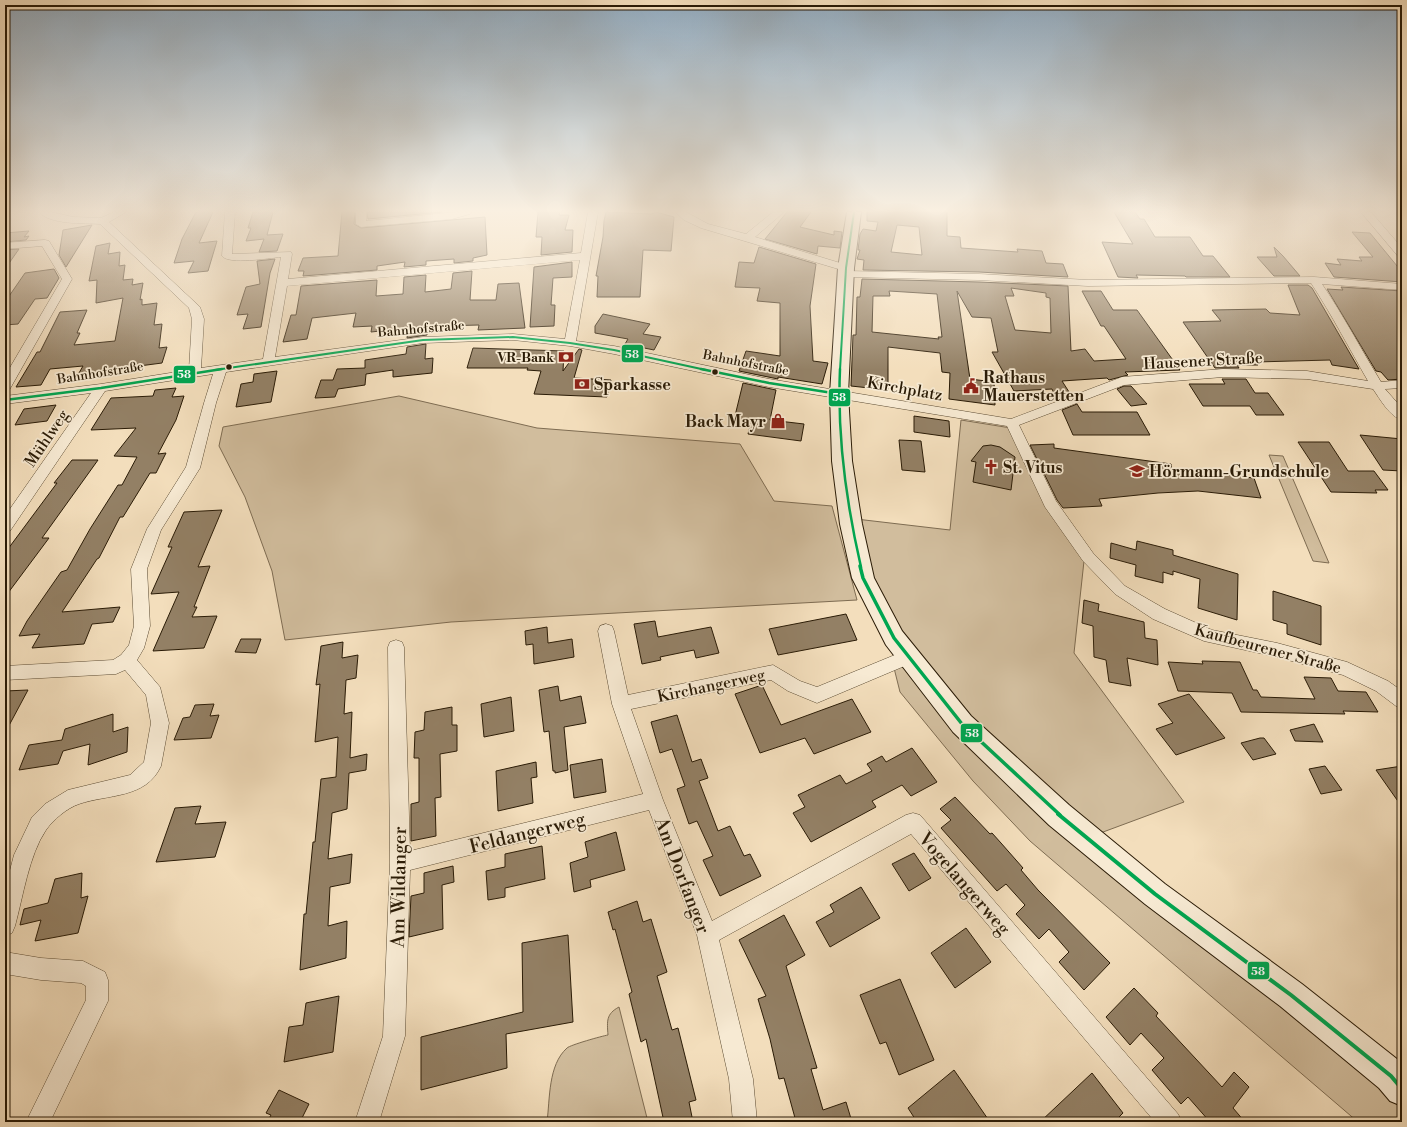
<svg xmlns="http://www.w3.org/2000/svg" width="1407" height="1127" font-family="'Libre Bodoni',serif">
<style>
.green{fill:#d1bd9d;stroke:#7e6c52}
.building{fill:#938065;stroke:#2a1b06;fill-rule:evenodd}
.lines{fill:none;stroke-linecap:round;stroke-linejoin:round}
.street-casing{stroke:#5c4c34;stroke-width:1}
.secondary-casing{stroke:#2a1b06;stroke-width:2}
.street{fill:#f7ead3;fill-rule:evenodd}
.secondary{fill:#f7ead3;fill-rule:evenodd}
.bus-1-far3-casing{stroke:#f7ead3;stroke-width:4}
.bus-1-far2-casing{stroke:#f7ead3;stroke-width:5}
.bus-1-far1-casing{stroke:#f7ead3;stroke-width:6}
.bus-1-casing{stroke:#f7ead3;stroke-width:7}
.bus-1-far3{stroke:#00a651;stroke-width:2}
.bus-1-far2{stroke:#00a651;stroke-width:2.5}
.bus-1-far1{stroke:#00a651;stroke-width:3.5}
.bus-1{stroke:#00a651;stroke-width:4}
.bus-dot{fill:#2a1b06;stroke:#f7ead3;stroke-width:1.5}
.labels{text-anchor:middle;stroke-width:3.5;stroke-linejoin:round;paint-order:stroke}
.far-street-label{font-size:13px;fill:#2a1b06;stroke:#f7ead3}
.far-poi-label{font-size:13px;font-weight:bold;fill:#2a1b06;stroke:#f7ead3;text-anchor:end}
.street-label{font-size:16px;fill:#2a1b06;stroke:#f7ead3}
.poi-label{font-size:16px;font-weight:bold;fill:#2a1b06;stroke:#f7ead3;text-anchor:start}
.near-street-label{font-size:19px;fill:#2a1b06;stroke:#f7ead3}
.line-badge{stroke:#f7ead3;stroke-width:1.5}
.badge-label{font-size:11px;text-anchor:middle;font-weight:bold;fill:#fff}
</style>
<rect width="100%" height="100%" fill="#f3debc"/>
<filter id="stains"><feTurbulence type="fractalNoise" baseFrequency=".005" numOctaves="4"/><feColorMatrix values="0 0 0 0 .2 0 0 0 0 .09 0 0 0 0 .02 0 0 0 .5 -.17"/></filter>
<radialGradient id="worn" r=".72"><stop offset=".6" stop-color="#630" stop-opacity="0"/><stop offset="1" stop-color="#630" stop-opacity=".3"/></radialGradient>
<!-- green -->
<path class="green" d="M399 396 537 428 740 444 774 501 832 506 857 600 451 622 285 640 272 571 245 497 219 446 223 427Z
M961 420 1011 428 1084 561 1074 653 1184 802 1095 835 968 719 900 634 872 577 856 519 950 530Z
M1269 455 1283 456 1329 563 1313 561Z
M906 665 1384 1087 1402 1108V1122H1358L1030 841 973 781 900 692 894 668Z
M619 1007 648 1122H547C550 1099 548 1065 567 1048 570 1045 602 1036 608 1035 607 1021 606 1014 619 1007Z"/>
<!-- building -->
<path class="building" d="M196 212H213L199 243 217 241 208 271 188 273 194 261 174 263 182 239Z
M253 212H273L267 235 283 234 277 251 259 252 264 239 246 241 251 228H248Z
M342 212H355L354 224 361 228 485 217 487 255 473 258V261L454 263V259L426 261V265L404 267 405 262 377 266V270L303 276 304 271H298L303 258 338 256Z
M367 212H442L368 219Z
M538 212H560L559 215H569L565 230H573L572 252 541 255 542 237H536Z
M606 212 652 214 656 212 674 217 671 251 643 250 640 297H597L598 276H596L603 237 604 221Z
M787 212H811L800 227 834 235V231L842 232 840 248 818 246 817 254 765 239Z
M867 212H947V236L960 237 961 248 1018 252 1017 249 1042 251 1046 263 1063 264 1068 277 979 272 863 270 864 260 857 259 860 250H858L860 234 863 229 876 231 878 222 867 221ZM897 225 919 227 922 255 891 252Z
M1114 212H1135L1140 219H1144L1155 237H1190L1203 256H1213L1230 277H1186L1185 276 1136 275 1138 278 1118 277 1102 242 1133 244Z
M92 225 66 267 59 255 63 230Z
M29 231 24 237 29 236 26 240 5 242V233Z
M1352 232 1370 233 1402 272V282L1334 277 1325 263 1341 265 1337 259 1362 261 1359 257H1373Z
M110 243 108 254 120 252 119 266 125 265 123 280 133 279 132 285 143 283 140 300 142 299V305L157 303 154 325 162 324 159 348 167 347 162 363 101 371 97 378 75 380 83 366 50 369 41 385 16 387 37 352H40L60 312 87 310 77 333H80L74 345 115 341 123 298 96 303 97 280 89 281 96 246Z
M759 247 816 264 810 306 813 361 828 363 822 384 778 377V379L739 371 746 351 780 356V303L757 301 760 288 735 287 739 262 754 263Z
M1274 247 1283 256 1300 276H1274L1257 257H1277Z
M19 249 5 269V250Z
M275 259 270 273 261 327 243 329 248 314 237 315 246 287 260 284 257 261Z
M572 262V277L553 278 551 305H555L554 326 530 327 534 267Z
M54 269 59 278 47 298 35 299 18 324 5 325V302L25 273Z
M472 271 470 300H496L498 284 519 283 525 328 478 330 479 325 440 326 427 327V335L407 338 408 328 371 332 372 326 353 327 356 313 312 318 307 339 283 342 291 315H296L301 286 377 280 376 296 403 294 404 277 426 275 425 292 451 289 453 273Z
M862 279 979 282 1068 286 1071 351 1085 349 1094 361 1126 359 1104 326H1101L1082 291H1101L1113 310H1137L1180 370 1125 372 1128 375 1109 380 1107 378 1062 381 1071 395 1057 400 1052 389 1014 391 992 352H998L991 318 972 317 957 291 970 379 994 382 995 405 949 399 950 373 942 372 940 353 888 347V390L851 386 853 335H856L857 297H860ZM1011 288 1046 293V297L1050 298 1051 333 1015 330 1005 296H1014ZM889 291 937 294 942 337H938L939 339 872 332 873 296H890Z
M1288 285H1308L1312 288 1359 369 1332 365 1330 360 1256 362 1258 365H1237L1239 368H1215L1183 322 1221 321 1212 310 1266 309 1270 313 1300 315Z
M1341 287 1402 291V379L1388 380 1381 372 1376 371 1327 289 1343 290Z
M603 314 650 324 643 334 661 337 654 350 625 344 628 339 595 333V326Z
M426 344 425 359 433 358 432 373 393 377V370L366 374 365 385 338 389 335 397 315 398 321 380H333L337 369 365 368V360L406 354 407 347Z
M473 348 564 351 563 371 579 349 582 350 574 378 611 380 607 397 534 394 541 371 527 370 528 368H467Z
M277 371 271 402 236 407 241 384 253 382 254 374Z
M1222 379H1246L1255 393H1268L1284 415H1256L1250 406H1203L1189 384H1225Z
M743 383 776 390 770 420 804 424 801 441 748 434 750 426 733 424Z
M1124 386H1131L1147 404 1131 406 1117 389Z
M176 388 172 397 184 396 176 420 158 454 166 453 156 473H150L123 517H120L99 558 97 559 62 612 120 607 113 622 92 624 84 644 32 648 40 634 19 636 27 621 61 572 67 570 90 529 118 485H122L137 457 114 456 136 428 91 430 111 398 153 396 155 390Z
M1077 404 1082 412H1137L1150 435H1073L1062 410Z
M56 405 47 421 15 425 24 409Z
M914 416 949 421 950 437 914 432Z
M1360 435 1402 439V471L1383 470Z
M899 440 921 441 925 472 902 470Z
M1298 442H1329L1348 471H1374L1388 490H1375L1377 493 1331 492Z
M1054 444V448L1171 464 1172 472 1191 471 1254 478 1261 498 1198 491 1158 493 1099 499 1102 506 1063 508 1057 500 1030 445Z
M991 445 1000 447 1015 457 1011 490 973 482 976 462 971 461 983 446Z
M72 460H98L42 538H49L5 597V553L57 483H54Z
M222 510 198 567 210 566 194 607H197L192 617 217 616 204 648 153 651 179 592 151 594 172 547H168L184 512Z
M1137 541 1173 550V555L1238 574 1237 620 1198 608 1200 579 1173 571V575L1163 572V583L1135 576 1136 565 1110 558 1111 543 1136 550Z
M1273 591 1321 606V645L1287 634V624L1273 620Z
M1084 600 1099 604 1098 611 1144 622 1145 638 1157 640 1158 665 1127 658 1131 686 1109 682 1106 660 1094 657 1093 626 1082 623Z
M846 614 857 640 778 655 769 629Z
M655 621 658 637 711 627 719 653 696 658 694 650 660 657 661 660 642 664 634 624Z
M547 627 548 643 572 639 574 657 534 664 533 644 526 645 525 631Z
M241 639H261L256 653 235 652Z
M343 642 342 658 358 655 356 678 346 680 344 714 352 712 350 758 367 754 366 770 349 773 347 809 332 813 328 859 352 854 350 883 330 887 328 926 347 921 346 958 300 970 304 914H306L313 842H315L321 779 336 777 338 737 315 742 320 684 316 685 321 646Z
M1202 661 1240 662 1253 690H1257L1261 697 1315 699 1304 677 1331 678 1338 691 1366 692 1378 712 1343 711 1345 714 1241 712 1232 693 1178 691 1168 662 1203 664Z
M762 685 781 725 852 699 871 732 814 754 805 738 760 753 735 694Z
M558 686 560 701 581 696 586 723 564 727 568 770 555 773V771H553L549 731 544 732 539 690Z
M28 690 5 733V691Z
M1189 694 1225 738 1176 755 1156 729 1173 723 1158 704Z
M511 697 514 731 484 737 481 704Z
M214 704 210 716 219 715 211 738 174 740 183 718 190 717 195 705Z
M452 707V725H457V751L440 754 441 797 435 798 436 836 411 841V804L419 802V758H414L415 732 424 730 425 712Z
M113 714V732L128 727 127 752 88 765 90 744 63 751 58 764 19 770 29 745 62 740 65 729Z
M677 715 692 762 701 759 708 778 699 781 718 831 730 826 744 856 750 854 761 876 720 896 703 860 713 856 697 821 689 824 677 789 685 786 672 749 660 753 651 722Z
M1314 724 1323 742 1295 741 1290 730Z
M1260 738H1264L1276 754 1253 760 1241 743Z
M912 748 937 782 911 796 902 785 872 801 876 807 811 842 793 813 805 807 798 795 840 775 846 784 872 771 867 764 882 756 886 762Z
M602 759 606 792 574 798 570 765Z
M536 762 537 777 531 778 533 803 498 811 496 771Z
M1325 766 1342 790 1321 794 1309 769Z
M1402 766V807L1376 770Z
M955 797 990 834 992 833 1001 843 1023 868 1021 870 1038 890 1110 963 1084 990 1059 962 1069 952 1049 929 1039 939 1016 914 1025 905 1006 884 997 891 941 828 951 820 940 809Z
M201 806 195 824 226 822 215 857 156 862 175 808Z
M616 832 625 870 590 880 591 887 574 892 570 863 588 857 585 842Z
M542 846 545 879 505 888V897L488 900 486 871 505 867V854Z
M914 853 931 878 909 891 892 864Z
M453 866 454 882 442 885 443 929 409 937 411 896 424 893V873Z
M82 873 81 898 88 896 78 933 35 941 41 920 20 925 24 909 48 903 55 879Z
M861 887 880 918 830 947 816 922 834 912 830 905Z
M637 901 643 922 651 919 667 972 657 976 672 1030 678 1028 696 1100 689 1102 693 1122H664L646 1039 641 1042 629 994 632 992 615 929 613 930 608 912Z
M784 915 805 955 786 966 817 1068 811 1069 823 1110 846 1102 852 1122H793V1119L795 1118 784 1078 779 1079 770 1039 758 999 766 996 739 940Z
M966 928 991 962 955 988 931 953Z
M568 935 573 1022 506 1034 507 1068 421 1090V1037L523 1012 522 943Z
M900 979 934 1060 899 1075 886 1042 880 1044 860 995Z
M1134 988 1158 1013 1156 1016 1222 1087 1234 1072 1249 1087 1233 1108 1245 1122H1210L1188 1097 1181 1104 1152 1070 1164 1058 1141 1033 1130 1045 1106 1017Z
M339 996 333 1052 284 1062 289 1027 303 1025 306 1003Z
M954 1070 990 1122H917L908 1108Z
M1092 1073 1123 1113 1114 1122H1040Z
M279 1090 309 1104 300 1122H267L271 1115 266 1113Z"/>
<g class="lines">
<!-- street casing -->
<g class="street-casing">
<path id="street" d="M39 212H51L73 217 101 218 114 212H126L109 222 200 307 204 319 201 368 263 359 281 257C268 258 230 265 222 256L225 212H235L232 254 291 252 292 254 288 279 581 253 588 212H598L576 341 614 346 769 379 1011 419 1122 377 1223 369 1307 371 1368 381C1349 348 1332 315 1311 283L1088 286 979 280 846 277 841 274 845 271 701 228 684 220 675 212H686L708 224 746 234 773 212H784L755 237 850 266 851 268 847 271 979 274 1088 280 1314 277 1402 284V290L1322 284C1343 315 1361 349 1381 382L1402 380V388L1385 389 1402 408V420C1390 417 1380 399 1373 389L1307 379 1223 377 1124 385 1019 425 1056 501 1093 553 1125 586 1165 609 1212 630 1277 643 1347 662 1388 681 1402 691V709L1396 706 1376 691 1343 675 1277 657 1204 641 1153 619 1115 594 1083 561 1045 507 1007 426 769 387 614 354 570 346 513 340 423 343 226 372 216 403 200 468 161 530 147 569 150 626 144 648 137 660 160 687 169 723 161 766C146 799 108 794 79 804 67 808 53 820 46 830 29 855 23 897 15 926L12 933 5 936V889L14 855 32 817 45 804 68 790 130 775 144 762 151 723 146 695 125 670 116 674 5 680V666L113 660 121 655 129 645 134 626 131 569 147 529 186 467 204 403 213 374 105 391 10 531 5 532V516L91 393 5 404V396L101 384 189 370 192 319 189 308 100 224C84 223 50 225 39 212ZM580 260 565 339 513 334 423 337 275 357 287 286Z
M356 212H366V221L456 212H472L470 214 452 219 361 227 356 224Z
M1361 212H1371L1402 248V257L1398 256Z
M45 240 49 241 72 279 11 387 9 390 5 391V376L62 279 42 246 5 249V243Z
M606 624 612 626 614 631 628 695 773 665 800 681 817 687 902 652 908 650 914 652 916 657 914 662 817 703 788 691 771 680 631 709 663 800 712 921 906 815 913 813 920 815 1178 1114 1182 1122H1155L911 834 719 940 753 1079 757 1122H733L729 1079 697 935 649 810 410 870 405 1036 379 1122H355L383 1036 390 863 388 647 390 642 396 640 402 642 404 647 410 851 643 794 612 704 598 631 600 626Z
M5 952 41 958 83 961 105 972 108 980V1001L50 1122H26L86 1000V986L81 983 41 980 5 974Z"/>
</g>
<!-- secondary casing -->
<g class="secondary-casing">
<path id="secondary" d="M847 212H861L854 268 848 394 852 461 862 524 874 578 902 631 971 716 1069 805 1165 884 1302 984 1402 1063V1106L1390 1101 1379 1088 1280 1006 1145 904 1049 825 953 732 886 645 852 578 840 524 832 461 830 394 838 268Z"/>
</g>
<!-- street -->
<use href="#street" class="street"/>
<!-- secondary -->
<use href="#secondary" class="secondary"/>
<!-- bus-1-far3 casing -->
<g class="bus-1-far3-casing">
<path id="bus-1-far3" d="M215 370 423 340 513 337 570 343 614 350 706 370
M840 370 846 268 854 212"/>
</g>
<!-- bus-1-far2 casing -->
<g class="bus-1-far2-casing">
<path id="bus-1-far2" d="M701 369 769 383 839 394
M840 369C837 436 846 502 861 567
M5 400 101 388 222 369"/>
</g>
<!-- bus-1-far1 casing -->
<g class="bus-1-far1-casing">
<path id="bus-1-far1" d="M860 566 863 578 894 638 962 724 1060 815"/>
</g>
<!-- bus-1 casing -->
<g class="bus-1-casing">
<path id="bus-1" d="M1058 814 1155 894 1291 995 1391 1076 1402 1089"/>
</g>
<!-- bus-1-far3 -->
<use href="#bus-1-far3" class="bus-1-far3"/>
<!-- bus-1-far2 -->
<use href="#bus-1-far2" class="bus-1-far2"/>
<!-- bus-1-far1 -->
<use href="#bus-1-far1" class="bus-1-far1"/>
<!-- bus-1 -->
<use href="#bus-1" class="bus-1"/>
</g>
<!-- sky -->
<linearGradient id="sky" x2="0" y2="1"><stop stop-color="#91aabe"/><stop offset="0.57" stop-color="#faf0e1"/><stop offset="1" stop-color="#faf0e1" stop-opacity="0"/></linearGradient>
<rect width="1407" height="370" fill="url(#sky)"/>
<!-- icons -->
<defs>
<g id="bank-bare" transform="scale(1.2)"><path d="M-6-4H6V4H-6ZM0-2.3a2.3 2.3 0 1 0 0 4.6a2.3 2.3 0 1 0 0-4.6Z" fill="#8f2418" stroke="#f7ead3" stroke-width="2.5" paint-order="stroke"/></g>
<g id="civic-bare" transform="scale(1.2)"><path d="M-.6-6.5H3V-4.5H.6V-3L4-1V1h2V6H-6V1h2V-1L-.6-3ZM-1.2 2.5V6h2.4V2.5Z" fill="#8f2418" stroke="#f7ead3" stroke-width="2.5" paint-order="stroke"/></g>
<g id="shop-bare" transform="scale(1.2)"><path d="M-5-2.5h2.3a2.7 3.5 0 0 1 5.4 0H5L5.5 6h-11ZM-1.5-2.5h3a1.5 2.3 0 0 0-3 0Z" fill="#8f2418" stroke="#f7ead3" stroke-width="2.5" paint-order="stroke"/></g>
<g id="church-bare" transform="scale(1.2)"><path d="M-1.2-6h2.4v3.5h3.3v2.4h-3.3V6h-2.4V-.1h-3.3v-2.4h3.3Z" fill="#8f2418" stroke="#f7ead3" stroke-width="2.5" paint-order="stroke"/></g>
<g id="school-bare" transform="scale(1.2)"><path d="M0-5L7-2L0 1L-7-2ZM-4 1L0 2.5L4 1V4Q0 6-4 4Z" fill="#8f2418" stroke="#f7ead3" stroke-width="2.5" paint-order="stroke"/></g>
</defs>
<g fill-rule="evenodd">
<use href="#bank-bare" x="566" y="357"/>
<use href="#bank-bare" x="582" y="384"/>
<use href="#civic-bare" x="971" y="386"/>
<use href="#shop-bare" x="778" y="421"/>
<use href="#church-bare" x="991" y="467"/>
<use href="#school-bare" x="1137" y="471"/>
</g>
<!-- markers -->
<g class="bus-dot">
<circle cx="229" cy="367" r="3.5"/>
<circle cx="715" cy="372" r="3.5"/>
</g>
<g class="labels">
<!-- far-street labels -->
<g class="far-street-label">
<text transform="translate(421 328) rotate(-5)" y="5">Bahnhofstraße</text>
<text transform="translate(746 362) rotate(11)" y="5">Bahnhofstraße</text>
<text transform="translate(100 372) rotate(-9)" y="5">Bahnhofstraße</text>
</g>
<!-- far-poi labels -->
<g class="far-poi-label">
<text x="554" y="362">VR-Bank</text>
</g>
<!-- street labels -->
<g class="street-label">
<text transform="translate(1203 360) rotate(-3)" y="6">Hausener Straße</text>
<text transform="translate(905 388) rotate(10)" y="6">Kirchplatz</text>
<text transform="translate(46 438) rotate(-56)" y="6">Mühlweg</text>
<text transform="translate(1268 648) rotate(15)" y="6">Kaufbeurener Straße</text>
<text transform="translate(711 685) rotate(-12)" y="6">Kirchangerweg</text>
</g>
<!-- poi labels -->
<g class="poi-label">
<text x="983" y="383">Rathaus<tspan x="983" dy="18">Mauerstetten</tspan></text>
<text x="594" y="390">Sparkasse</text>
<text x="766" y="427" text-anchor="end">Back Mayr</text>
<text x="1003" y="473">St. Vitus</text>
<text x="1149" y="477">Hörmann-Grundschule</text>
</g>
<!-- near-street labels -->
<g class="near-street-label">
<text transform="translate(527 832) rotate(-14)" y="7">Feldangerweg</text>
<text transform="translate(683 875) rotate(69)" y="7">Am Dorfanger</text>
<text transform="translate(965 883) rotate(49)" y="7">Vogelangerweg</text>
<text transform="translate(398 887) rotate(-89)" y="7">Am Wildanger</text>
</g>
</g>
<g class="line-badge">
<rect x="621" y="344" width="23" height="19" rx="4" fill="#00a651"/>
<rect x="173" y="365" width="23" height="19" rx="4" fill="#00a651"/>
<rect x="828" y="388" width="23" height="19" rx="4" fill="#00a651"/>
<rect x="960" y="723" width="23" height="20" rx="4" fill="#00a651"/>
<rect x="1247" y="961" width="23" height="19" rx="4" fill="#00a651"/>
</g>
<g class="badge-label">
<text x="632" y="358">58</text>
<text x="184" y="378">58</text>
<text x="839" y="401">58</text>
<text x="972" y="737">58</text>
<text x="1258" y="975">58</text>
</g>
<!-- margin -->
<rect width="1407" height="1127" fill="none" stroke="#f3debc" stroke-width="20"/>
<rect x="6" y="6" width="1395" height="1115" fill="none" stroke="#2a1b06" stroke-width="2"/>
<rect x="10" y="10" width="1387" height="1107" fill="none" stroke="#2a1b06"/>
<rect width="100%" height="100%" filter="url(#stains)"/>
<rect width="100%" height="100%" fill="url(#worn)"/>
</svg>
